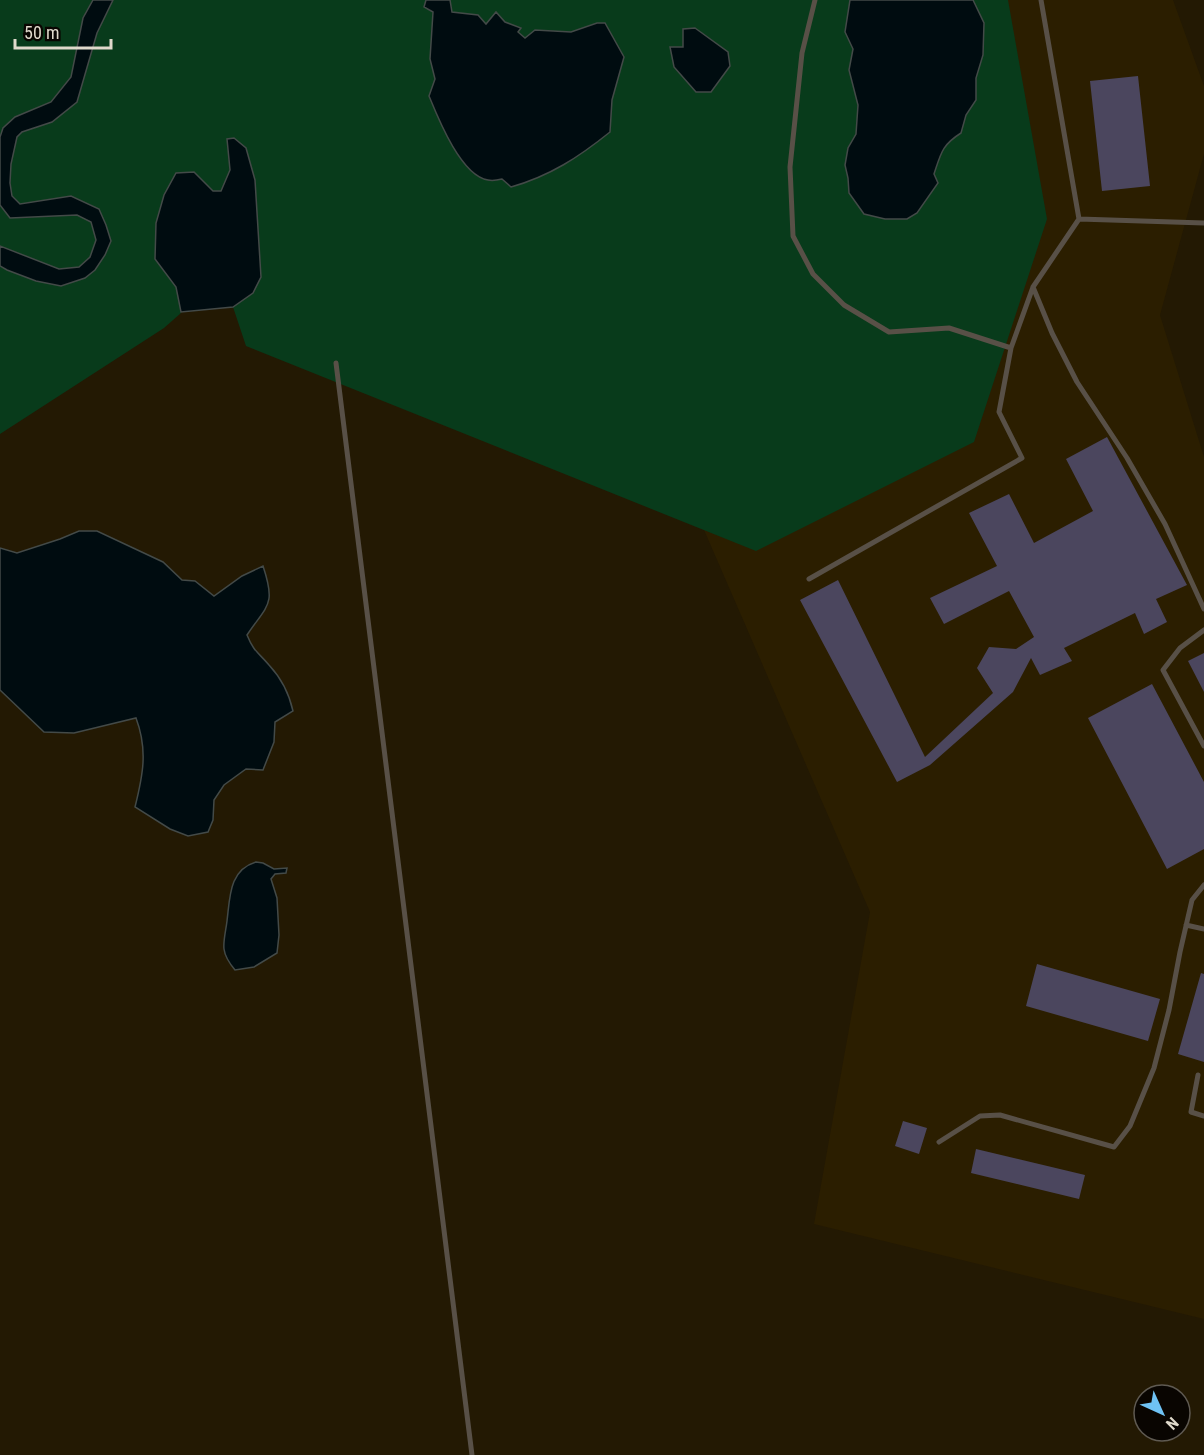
<svg xmlns="http://www.w3.org/2000/svg" width="1204" height="1455" font-family="'Roboto Condensed',sans-serif">
<style>
.built{fill:#2b1e00}
.green{fill:#083b1b}
.water{fill:#000c10;stroke:#434a48;stroke-width:1.5}
.building{fill:#4b465e}
.lines{fill:none;stroke-linecap:round;stroke-linejoin:round}
.lane{stroke:#585047;stroke-width:5}
</style>
<rect width="100%" height="100%" fill="#231903"/>
<!-- built -->
<path class="built" d="M545 0H1173L1204 86V154L1160 315 1204 457V1319L814 1224 870 912 625 348Z"/>
<!-- green -->
<path class="green" d="M0 0H93L83 18 71 77 51 102 15 117 3 128 0 137Z
M113 0H1008L1047 219 974 442 756 551 246 346 233 307 253 293 227 139 230 170 221 191H213L155 258 177 287 181 313 164 328 0 434V266L7 270 61 286 111 241 71 196 20 204 12 196 10 183 11 164 17 136 22 132 52 122 77 102 97 33Z
M0 205 10 218 77 215 91 222 96 240 90 257 79 267 59 269 3 248 0 246Z"/>
<!-- water -->
<path class="water" d="M93 0H113L97 33 77 102 52 122 22 132 17 137 11 164 10 183 12 196 20 204 71 196 99 209 106 225 111 241 105 255 95 270 85 278 61 286 36 281 7 270 0 266V246L59 269 79 267 90 257 96 240 91 222 77 215 10 218 0 205V137L3 128 15 117 51 102 71 77 83 18Z
M426 0H450L452 12 478 15 486 24 496 12 505 22 521 28 518 32 525 38 535 30 571 32 597 23H605L624 57 612 100 610 132C579 157 550 176 511 187L502 179C498 180 492 181 488 180 461 176 438 118 429 96L435 79 430 59 433 12 424 7Z
M850 0H973L984 23 983 55 976 78V100L966 115 961 133C942 145 941 153 934 174L938 183 917 213 907 219H885L864 214 849 193 848 178 845 165 848 148 856 134 858 105 849 70 853 49 845 32Z
M695 28 728 52 730 66 711 92H696L674 67 670 47H683V29Z
M234 138 246 148 255 180 261 277 253 293 233 307 181 312 176 287 155 259 156 223 164 195 176 173 194 172 213 191H221L230 170 227 139Z
M79 531H97L163 562 182 580 195 581 214 596 242 576 263 566C276 605 268 604 247 635 254 652 258 652 269 665 282 679 289 693 293 711L275 722 274 742 263 770 246 769 224 785 214 800 213 820 208 832 188 836 170 829 135 807C143 775 148 750 136 718L74 733 44 732 0 690V548L17 553 60 539Z
M256 862 263 863 274 869 287 868 286 873 275 874 271 879 277 898 279 935 277 953 254 967 235 970C230 964 225 957 224 949 223 941 226 930 227 921 230 897 229 870 256 862Z"/>
<!-- building -->
<path class="building" d="M1138 76 1150 186 1102 191 1090 81Z
M1107 437 1187 585 1156 599 1167 622 1144 634 1135 613 1064 648 1072 661 1040 675 1031 658 1013 692 930 765 897 782 800 600 838 580 925 757 993 693 977 668 989 647 1016 649 1034 637 1009 591 944 624 930 598 997 566 969 513 1009 494 1034 543 1093 511 1066 459Z
M1204 653V692L1188 661Z
M1152 684 1204 782V849L1167 869 1088 718Z
M1037 964 1160 999 1148 1041 1026 1006Z
M1201 973 1204 974V1062L1178 1054Z
M903 1121 927 1128 919 1154 895 1146Z
M976 1149 1085 1175 1079 1199 971 1173Z"/>
<g class="lines">
<!-- lane -->
<path class="lane" d="M815 0 802 53 790 167 793 236 813 274 844 305 889 332 949 328 1011 348
M1041 0 1079 219 1204 223
M1033 287 1052 333 1077 382 1127 458 1165 524 1204 609
M336 363 472 1455
M809 579 1022 458 999 412 1011 348 1033 287 1079 219
M1204 630 1180 648 1163 670 1204 746
M1186 925 1204 929
M1198 1075 1191 1112 1204 1116
M939 1142 980 1116 1000 1115 1114 1147 1130 1126 1154 1068 1169 1010 1180 952 1192 900 1204 885"/>
</g>
<!-- north arrow -->
<g transform="translate(1162 1413) rotate(135)"><circle r="28" fill="#090501" stroke="#5f5a52" stroke-width="1.5"/>
<path d="M0-4.5L10 22L0 15L-10 22Z" fill="#6fc2f4"/>
<text y="-9" font-size="16" font-weight="bold" text-anchor="middle" fill="#dfd9cb">N</text>
</g>
<!-- scale -->
<path d="M15 39v9h96v-9" fill="none" stroke="#dfd9cb" stroke-width="3"/>
<text x="24" y="39" font-size="18" fill="#dfd9cb" stroke="#090501" stroke-width="4.5" paint-order="stroke">50 m</text>
</svg>
